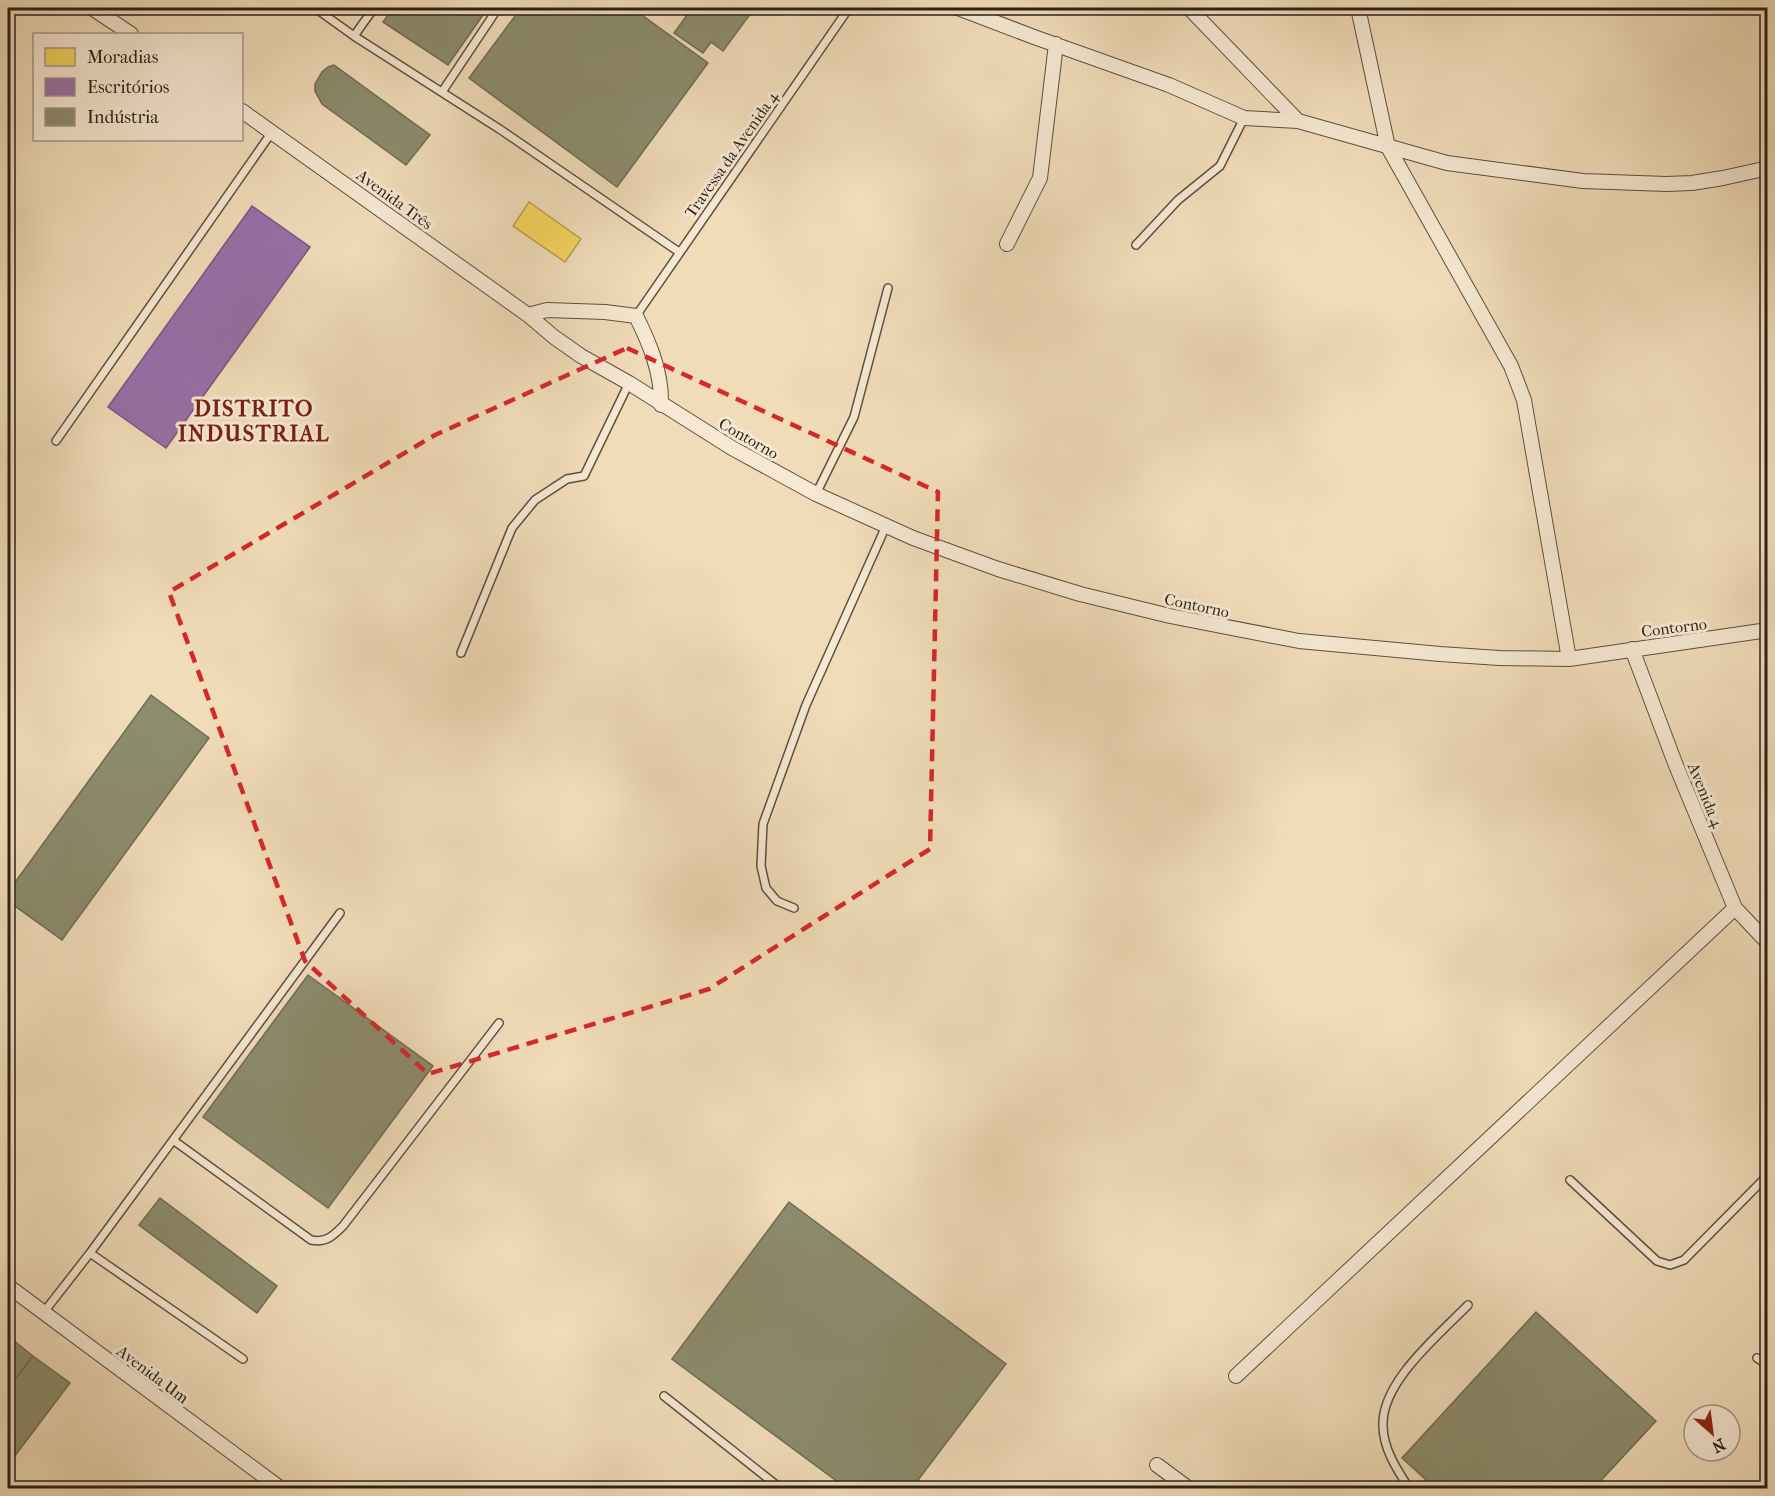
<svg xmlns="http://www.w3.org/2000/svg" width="1775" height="1496" font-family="'IM FELL French Canon',serif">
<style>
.homes{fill:#f6d55c;stroke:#b99f48;stroke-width:1.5}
.offices{fill:#9970ab;stroke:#78587f;stroke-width:1.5}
.industry{fill:#8c8c6e;stroke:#6f6c54;stroke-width:1.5}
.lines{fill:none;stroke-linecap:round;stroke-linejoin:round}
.lane-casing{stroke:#5c5040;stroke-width:10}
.street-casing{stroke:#5c5040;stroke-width:16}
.lane{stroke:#f6e8d2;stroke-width:7}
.street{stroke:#f6e8d2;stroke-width:14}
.marked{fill:none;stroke:#d62828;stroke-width:4.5;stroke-dasharray:12 8;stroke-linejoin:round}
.labels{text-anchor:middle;stroke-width:6;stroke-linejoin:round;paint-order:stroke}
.street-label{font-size:16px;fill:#2a2118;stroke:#f6e8d2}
.district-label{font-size:22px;font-weight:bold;letter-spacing:1.5px;fill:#7a1f14;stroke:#f6e8d2}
</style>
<rect width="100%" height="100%" fill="#f1dcba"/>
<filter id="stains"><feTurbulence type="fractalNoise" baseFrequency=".00333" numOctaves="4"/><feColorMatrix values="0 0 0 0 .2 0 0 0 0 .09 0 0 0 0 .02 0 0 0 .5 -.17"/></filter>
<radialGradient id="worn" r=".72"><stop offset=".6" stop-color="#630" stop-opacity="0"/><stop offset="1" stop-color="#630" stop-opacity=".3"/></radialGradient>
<!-- homes -->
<path class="homes" d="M529 202 581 239 565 262 513 226Z"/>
<!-- offices -->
<path class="offices" d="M252 206 310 247 166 448 108 407Z"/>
<!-- industry -->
<path class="industry" d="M393 8H488L448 65 383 22Z
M521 8H632L708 63 617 187 469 78Z
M692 8H744L751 13 723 51 711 42 703 53 674 33Z
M334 65 430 135 406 165 322 104 315 91V84L322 72 328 67Z
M151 695 209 738 62 940 8 901V892Z
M308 975 433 1066 328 1208 203 1117Z
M160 1198 277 1286 257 1313 139 1225Z
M789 1202 1006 1364 912 1488H846L672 1359Z
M1536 1312 1656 1421 1594 1488H1435L1402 1458Z
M8 1336 33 1356 8 1388Z
M33 1356 70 1383 8 1465V1388Z"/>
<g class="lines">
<!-- lane casing -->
<g class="lane-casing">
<path id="lane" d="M315 8 354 36 501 130 679 252
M354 36 374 8
M442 92 498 8
M1136 245 1178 200 1220 166 1244 118
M636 316 849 8
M56 441 272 132
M816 494 854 417 888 288
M461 653 512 528 535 500 567 479 584 476 629 383
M794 908 777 901 766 888 761 866 763 824 806 705 886 526
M173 1140 311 1240C326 1243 333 1236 343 1226L499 1023
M1570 1180 1657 1261 1670 1265 1684 1260 1768 1175
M90 1253 243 1359
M44 1312 90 1253 340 913
M1757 1358 1768 1365
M664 1396 780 1488
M1409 1488C1397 1470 1383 1448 1383 1426 1381 1382 1439 1335 1468 1305"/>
</g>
<!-- street casing -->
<g class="street-casing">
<path id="street" d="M92 8 131 34
M958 8 1034 37 1169 85 1244 118 1298 121 1447 163 1583 181 1666 184 1692 183 1723 178 1768 168
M1189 8 1298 121
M1358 8 1388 147 1511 366 1524 400 1569 659
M242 111 528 315 554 337 581 356 629 383 732 448 816 494 913 538 998 569 1080 594 1170 616 1299 641 1440 654 1499 658 1569 659 1768 630
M1007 244 1040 178 1056 44
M528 315 547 310 605 312 636 316C650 344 662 373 661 405
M1632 649 1675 763 1735 908 1768 943
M8 1286 280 1488
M1236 1376 1735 908
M1157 1465 1188 1488"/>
</g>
<!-- lane -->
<use href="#lane" class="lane"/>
<!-- street -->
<use href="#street" class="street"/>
</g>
<!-- marked area -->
<path class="marked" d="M627 348 938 492 930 849 709 989 428 1074 305 961 169 592 435 435Z"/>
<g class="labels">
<!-- street labels -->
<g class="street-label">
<text transform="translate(731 154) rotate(-55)" y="6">Travessa da Avenida 4</text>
<text transform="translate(395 199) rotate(36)" y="6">Avenida Três</text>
<text transform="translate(749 438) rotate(30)" y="6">Contorno</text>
<text transform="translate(1197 605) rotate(12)" y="6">Contorno</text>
<text transform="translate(1674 627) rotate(-7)" y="6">Contorno</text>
<text transform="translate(1706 795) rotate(68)" y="6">Avenida 4</text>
<text transform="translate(153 1374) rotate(37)" y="6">Avenida Um</text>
</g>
<!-- district labels -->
<g class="district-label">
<text x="254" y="416">DISTRITO<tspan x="254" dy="25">INDUSTRIAL</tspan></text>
</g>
</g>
<!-- margin -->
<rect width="1775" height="1496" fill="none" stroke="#f1dcba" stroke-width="30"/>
<rect x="9" y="9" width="1757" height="1478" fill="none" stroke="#2a2118" stroke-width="3"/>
<rect x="15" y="15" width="1745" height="1466" fill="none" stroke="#2a2118" stroke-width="1.5"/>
<!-- legend -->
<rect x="33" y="33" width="210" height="108" fill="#f6e8d2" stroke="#a49888" stroke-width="1.5"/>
<rect x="45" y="48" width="30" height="18" fill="#f6d55c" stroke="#a49888" stroke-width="1.5"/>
<text x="87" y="63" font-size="18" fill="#2a2118">Moradias</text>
<rect x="45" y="78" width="30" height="18" fill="#9970ab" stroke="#a49888" stroke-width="1.5"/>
<text x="87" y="93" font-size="18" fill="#2a2118">Escritórios</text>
<rect x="45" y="108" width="30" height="18" fill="#8c8c6e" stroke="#a49888" stroke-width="1.5"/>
<text x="87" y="123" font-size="18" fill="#2a2118">Indústria</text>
<!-- north arrow -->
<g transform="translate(1712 1433) rotate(152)"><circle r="28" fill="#f6e8d2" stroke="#a49888" stroke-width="1.5"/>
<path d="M0-4.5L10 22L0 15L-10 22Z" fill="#8f2418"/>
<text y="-9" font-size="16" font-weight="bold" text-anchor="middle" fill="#2a2118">N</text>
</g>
<rect width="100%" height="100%" filter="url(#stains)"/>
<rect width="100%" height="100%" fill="url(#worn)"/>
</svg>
